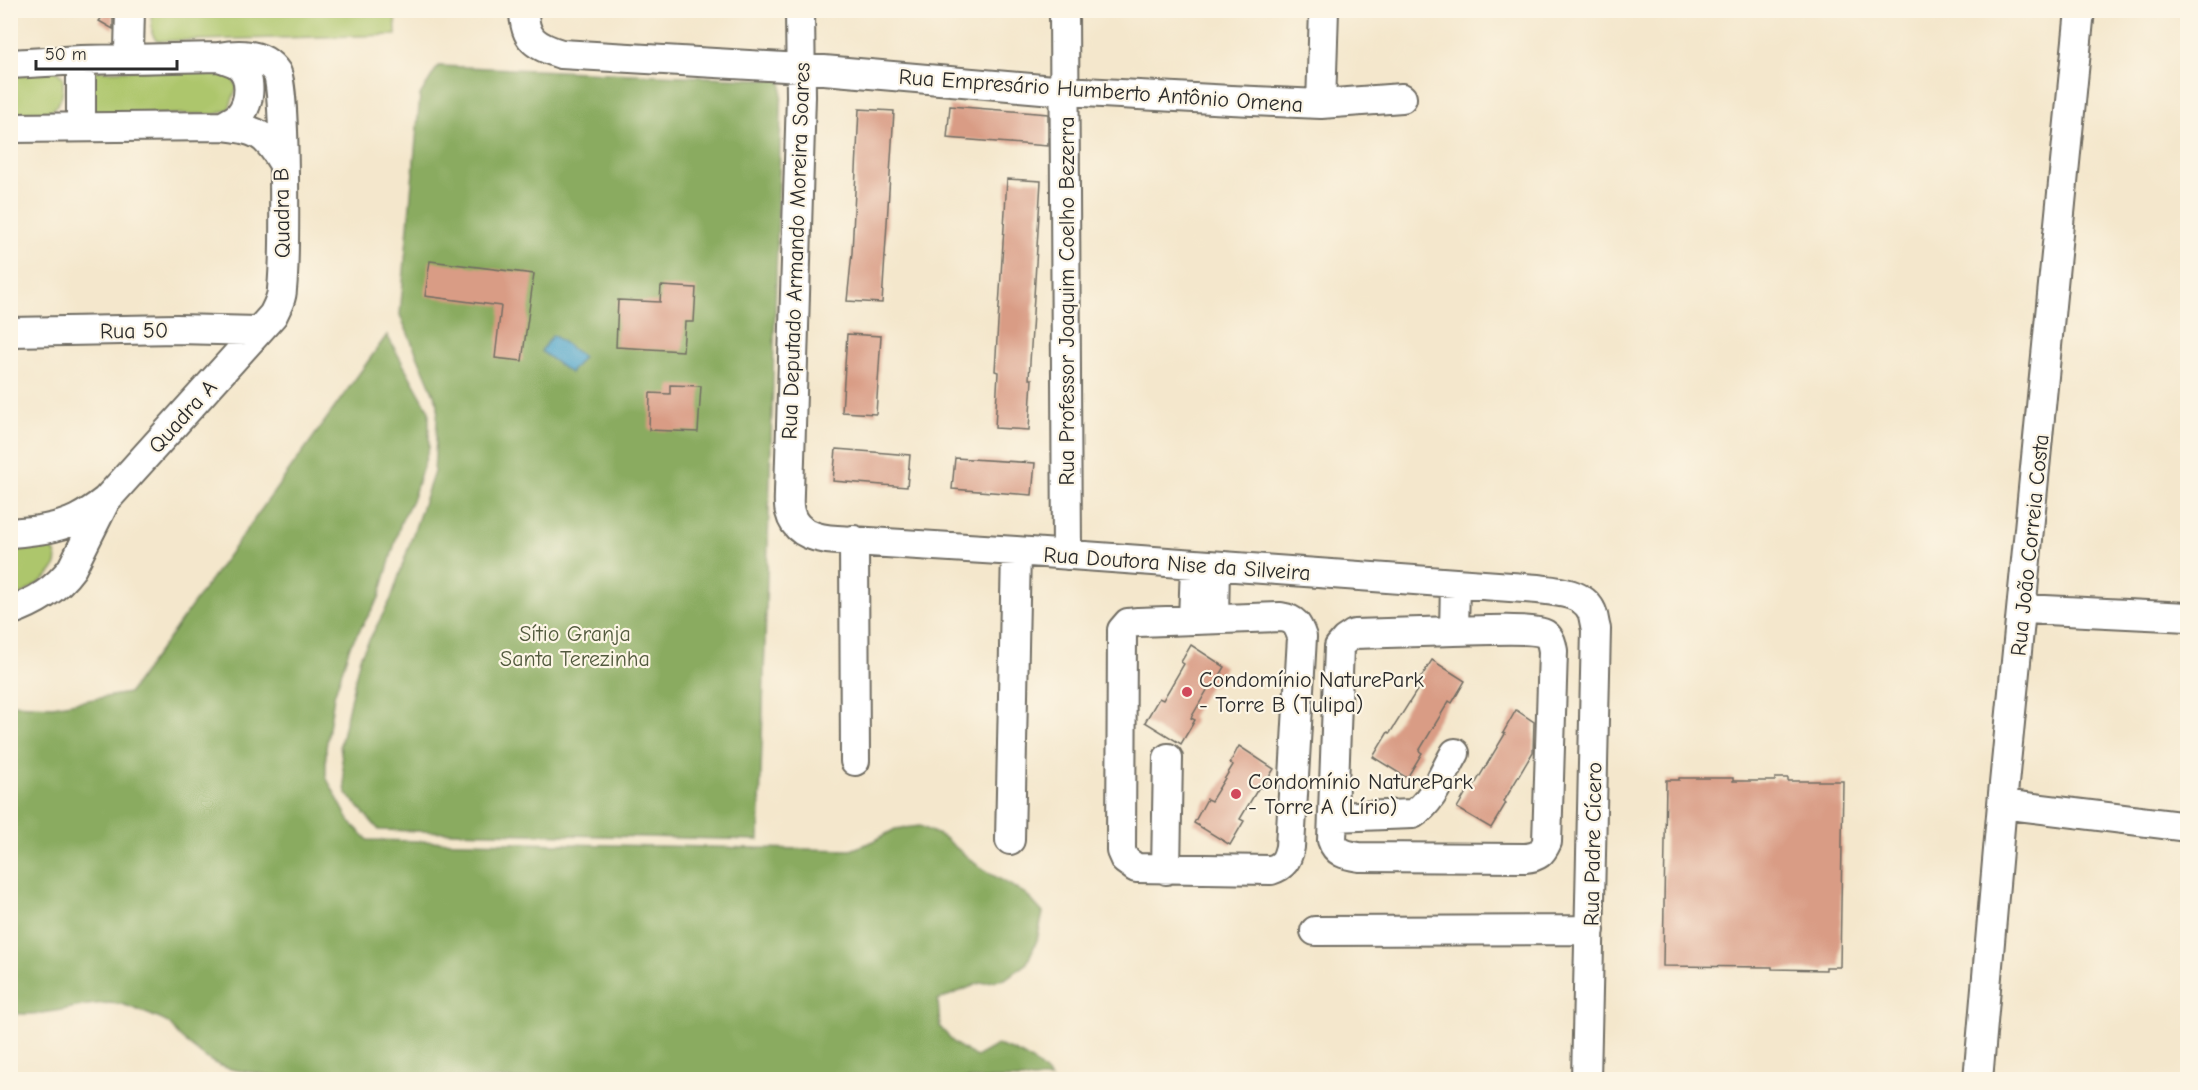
<svg xmlns="http://www.w3.org/2000/svg" width="2198" height="1090" font-family="'Comic Neue',sans-serif">
<style>
.green{fill:#adc66c;stroke:#6c784c;stroke-width:1.5}
.forest{fill:#8aab60;stroke:#5a6b46;stroke-width:1.5}
.water{fill:#4fa5cb;stroke:#3d687b;stroke-width:1.5}
.building{fill:#d99c85}
.lines{fill:none;stroke-linecap:round;stroke-linejoin:round}
.minor-casing{stroke:#716d63;stroke-width:32}
.minor{stroke:#fff;stroke-width:28}
.poi-dot{fill:#d1495b;stroke:#fcf5e5;stroke-width:2}
.labels{text-anchor:middle;stroke-width:4.5;stroke-linejoin:round;paint-order:stroke}
.street-label{font-size:22px;fill:#2b2b2b;stroke:#fcf5e5}
.park-label{font-size:22px;fill:#525a3e;stroke:#fcf5e5}
.poi-label{font-size:22px;fill:#2b2b2b;stroke:#fcf5e5;text-anchor:start}
</style>
<rect width="100%" height="100%" fill="#fcf5e5"/>
<filter id="ink" filterUnits="userSpaceOnUse"><feTurbulence type="fractalNoise" baseFrequency=".0167" numOctaves="2"/><feDisplacementMap in="SourceGraphic" scale="12" xChannelSelector="R" yChannelSelector="G"/><feConvolveMatrix kernelMatrix="1 2 1 2 8 2 1 2 1" color-interpolation-filters="sRGB"/></filter>
<filter id="wash" filterUnits="userSpaceOnUse"><feTurbulence type="fractalNoise" baseFrequency=".008" numOctaves="4" result="noise"/><feDisplacementMap in="SourceGraphic" scale="24" xChannelSelector="R" yChannelSelector="G"/><feGaussianBlur stdDeviation="1.35" result="paint"/><feColorMatrix in="noise" values="0 0 0 0 0 0 0 0 0 0 0 0 0 0 0 0 0 1.4 0 .05"/><feComposite in="paint" operator="in"/></filter>
<g filter="url(#wash)">
<rect width="100%" height="100%" fill="#f4e7cc"/>
<!-- green -->
<path class="green" d="M151 11H395L396 35 159 41 155 39 152 33Z
M10 64 52 68 63 77C66 116 42 116 11 116Z
M218 69 231 75 237 87 229 109 217 114 97 115 92 110 94 71Z
M42 540C81 565 32 587 11 601V542Z"/>
<!-- forest -->
<path class="forest" d="M438 66 782 80 759 840 379 830 346 793 340 745 360 657 391 599 434 472 438 404 400 315 420 95Z
M387 335 429 411V448L413 498 401 522 379 598 350 646 334 696 326 748V777L350 822 368 840 851 850 874 841 895 829 920 826 943 837 982 869 1026 894 1043 913 1037 940 1027 963 1005 979 980 983 938 1000 940 1027 955 1044 976 1057 997 1045C1020 1052 1036 1061 1051 1079H285C260 1070 233 1075 209 1060 202 1055 187 1043 180 1037 176 1033 173 1027 168 1023 162 1019 128 1006 121 1004 85 999 50 1019 11 1013V704L53 706 129 693Z"/>
<!-- water -->
<path class="water" d="M553 335 583 357 570 373 541 351Z"/>
<g id="blocks">
<!-- building -->
<path class="building" d="M108 10H113V29L99 21Z
M950 106 1048 114V146L947 138Z
M859 109 894 111 882 303 847 301 852 253Z
M1007 179 1041 181 1029 379H1032L1029 430 995 428 998 372 995 371Z
M430 261 534 274 522 361 495 358 501 306 425 296Z
M661 286 696 288 694 322H685L683 351 616 347 618 300 660 302Z
M847 334 881 336 876 414 842 412Z
M670 385 701 386 698 432 649 430 650 393 670 394Z
M836 449 910 455 907 487 833 481Z
M955 458 1035 463 1032 495 952 489Z
M1191 645 1225 667 1213 687 1210 685 1191 718 1195 720 1181 744 1145 722 1159 698 1163 700 1184 664 1181 662Z
M1432 660 1465 681 1452 703 1449 701 1419 751 1422 753 1407 778 1373 757 1388 732 1390 733 1421 684 1418 682Z
M1516 710 1534 722 1533 752 1504 801 1506 803 1491 828 1457 808 1472 782 1475 784 1505 734 1503 733Z
M1239 746 1274 769 1262 788 1259 787 1240 819 1244 821 1230 845 1194 823 1207 799 1211 801 1233 765 1230 763Z
M1679 778H1733V781H1775V778H1788V781H1843L1840 967H1826V970L1772 969V967L1663 966 1666 780H1679Z"/>
</g>
</g>
<g filter="url(#ink)">
<use href="#blocks" fill-opacity="0" stroke="#716d63" stroke-width="1.5"/>
<g class="lines">
<!-- minor casing -->
<g class="minor-casing">
<path id="minor" d="M524 10C524 39 535 46 561 54L801 68 1065 91 1231 100 1321 104 1402 98
M800 10 801 96 789 492C789 498 788 506 790 512 795 534 818 539 837 540L1016 551 1538 589C1555 591 1582 592 1591 610 1594 615 1594 623 1596 629L1586 1080
M1064 10 1067 555
M219 57C224 59 232 61 237 64 253 75 251 102 239 116 235 120 228 123 223 126
M125 58 129 51 130 10
M81 60V127
M10 64 81 60 219 57C240 53 264 53 277 73 286 86 285 262 282 289 282 298 277 307 273 315L106 500 72 568C56 590 35 602 10 611
M1321 104 1324 10
M10 128 223 126C256 129 266 134 283 163
M10 332 177 329 258 331
M10 533C33 531 57 529 77 519 87 514 97 507 106 500
M854 540 855 761
M2023 609 2188 617
M1281 617C1295 619 1298 625 1302 637L1290 847C1287 860 1284 866 1271 870L1136 868 1125 860 1121 851 1122 630 1128 623 1138 622Z
M1214 619 1215 566
M1193 620 1195 565
M1454 631C1470 631 1534 627 1545 634 1551 638 1552 645 1553 651L1547 842C1542 853 1538 857 1525 858L1359 857C1346 855 1336 853 1332 840L1339 647 1345 640 1354 634Z
M1454 631 1455 583
M2002 804 2188 827
M1333 817 1413 814C1433 802 1443 773 1455 753
M1010 840 1016 551
M1166 870 1168 758
M1315 931 1590 930
M1978 1080 2002 804 2080 10"/>
</g>
<!-- minor -->
<use href="#minor" class="minor"/>
</g>
</g>
<!-- markers -->
<g class="poi-dot">
<circle cx="1187" cy="692" r="6"/>
<circle cx="1236" cy="794" r="6"/>
</g>
<g class="labels">
<!-- street labels -->
<g class="street-label">
<text transform="translate(1101 90) rotate(4)" y="8">Rua Empresário Humberto Antônio Omena</text>
<text transform="translate(281 213) rotate(-91)" y="8">Quadra B</text>
<text transform="translate(795 251) rotate(-88)" y="8">Rua Deputado Armando Moreira Soares</text>
<text transform="translate(1066 301) rotate(-90)" y="8">Rua Professor Joaquim Coelho Bezerra</text>
<text transform="translate(134 330) rotate(-1)" y="8">Rua 50</text>
<text transform="translate(182 416) rotate(-48)" y="8">Quadra A</text>
<text transform="translate(2029 545) rotate(-84)" y="8">Rua João Correia Costa</text>
<text transform="translate(1177 563) rotate(4)" y="8">Rua Doutora Nise da Silveira</text>
<text transform="translate(1592 844) rotate(-89)" y="8">Rua Padre Cícero</text>
</g>
<!-- park labels -->
<g class="park-label">
<text x="575" y="641">Sítio Granja<tspan x="575" dy="25">Santa Terezinha</tspan></text>
</g>
<!-- poi labels -->
<g class="poi-label">
<text x="1199" y="687">Condomínio NaturePark<tspan x="1199" dy="25">- Torre B (Tulipa)</tspan></text>
<text x="1248" y="789">Condomínio NaturePark<tspan x="1248" dy="25">- Torre A (Lírio)</tspan></text>
</g>
</g>
<!-- margin -->
<rect width="2198" height="1090" fill="none" stroke="#fcf5e5" stroke-width="36"/>
<!-- scale -->
<path d="M36 60v9h141v-9" fill="none" stroke="#2b2b2b" stroke-width="3"/>
<text x="45" y="60" font-size="18" fill="#2b2b2b" stroke="#fcf5e5" stroke-width="4.5" paint-order="stroke">50 m</text>
</svg>
